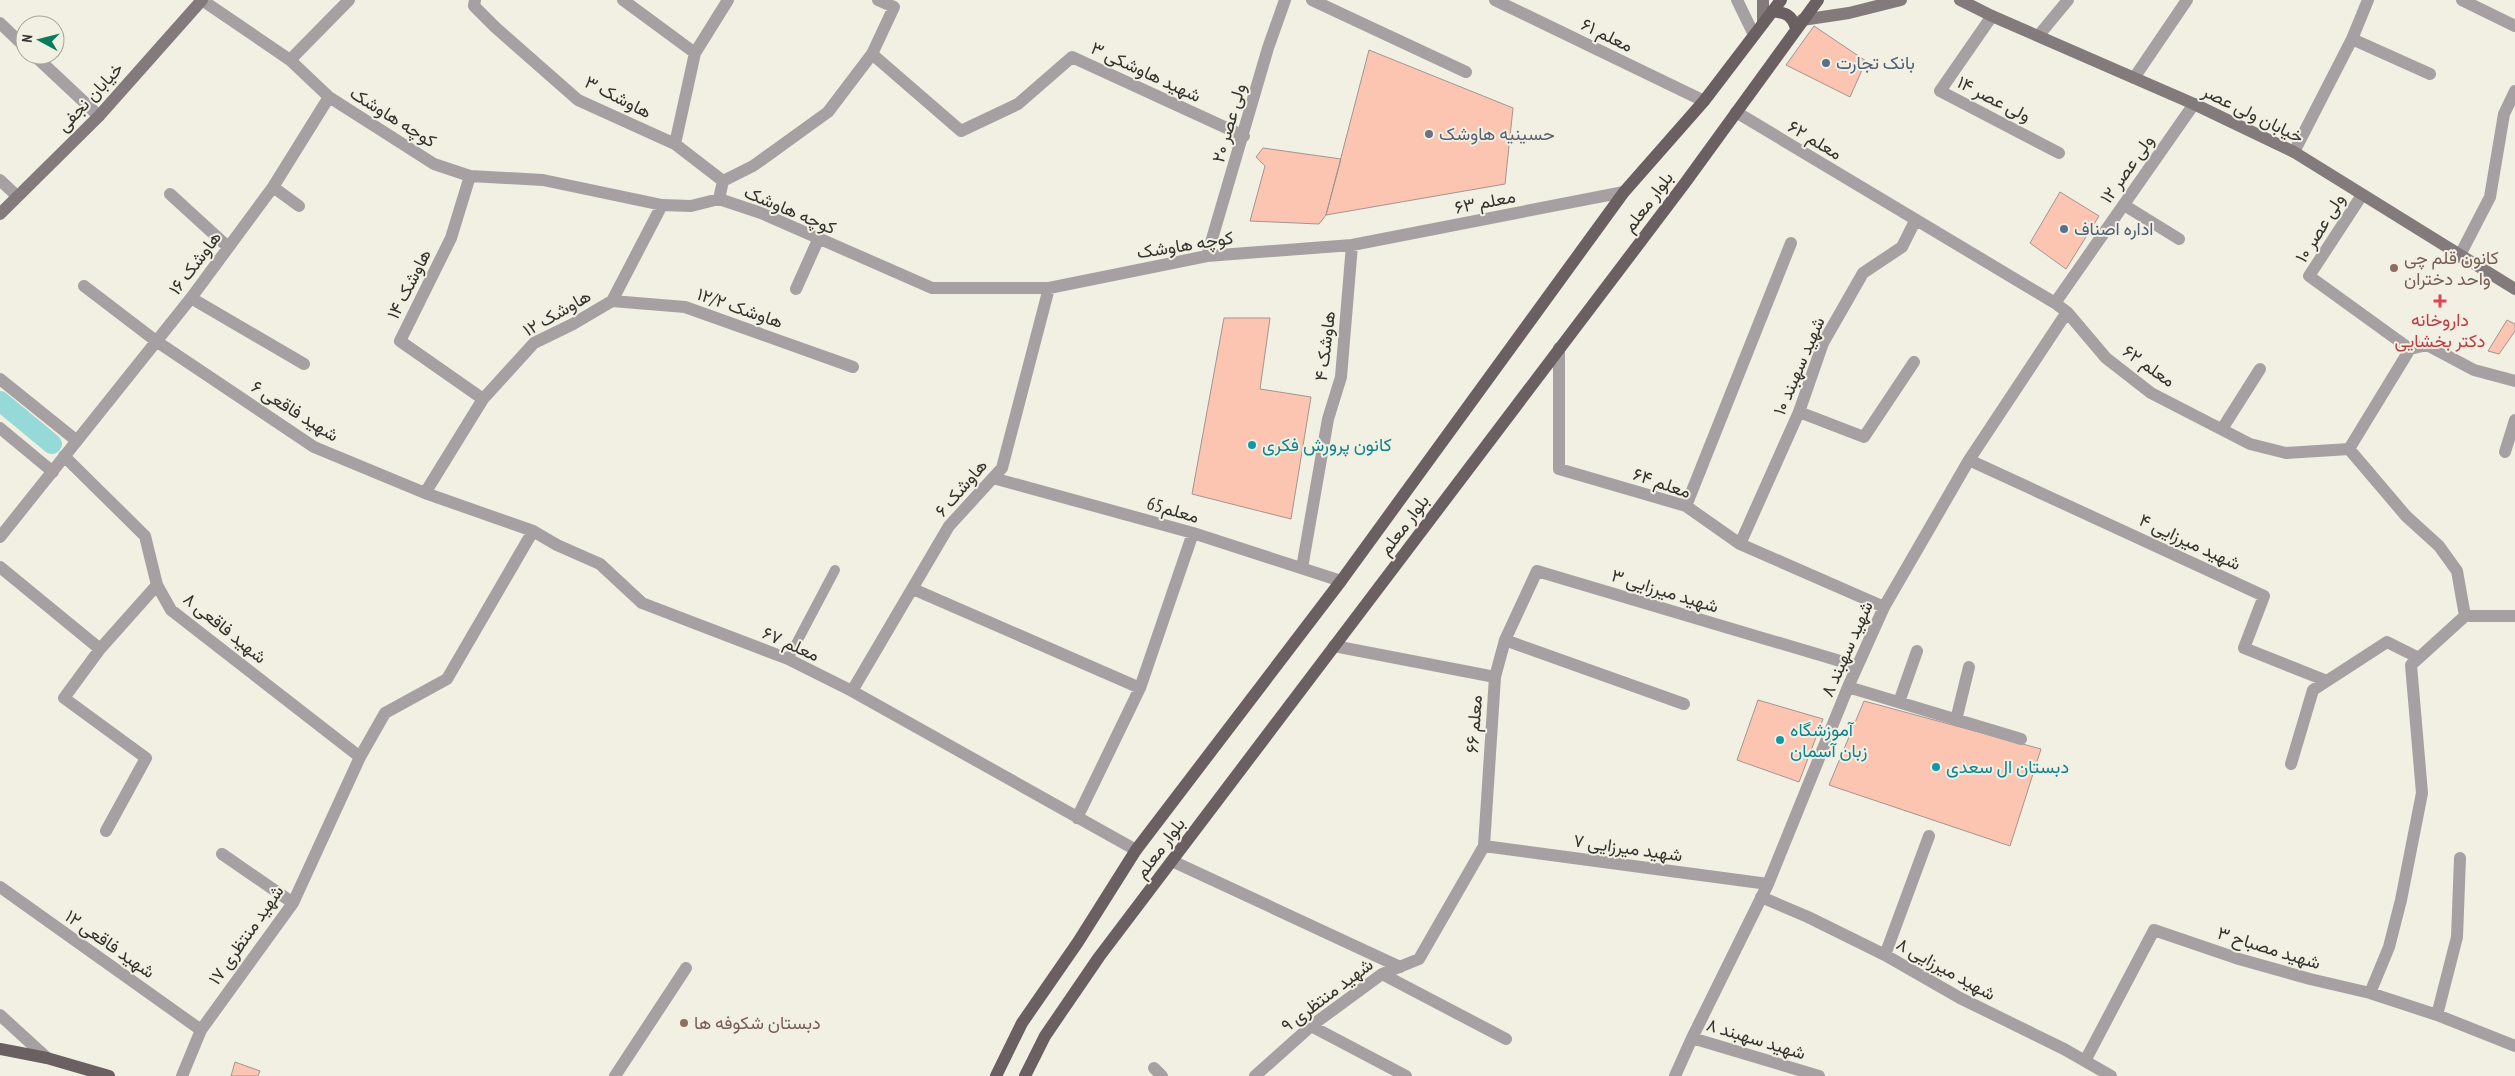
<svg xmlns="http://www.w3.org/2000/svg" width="2515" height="1076" font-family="'PT Sans Narrow',Vazirmatn,sans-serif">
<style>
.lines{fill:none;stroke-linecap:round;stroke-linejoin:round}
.canal{stroke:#95d9d9;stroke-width:20}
.building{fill:#fcc5b2;stroke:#a29591}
.lane{stroke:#a6a0a2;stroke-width:10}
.street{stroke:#a6a0a2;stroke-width:12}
.secondary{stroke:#837a7c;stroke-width:12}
.primary{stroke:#6a6062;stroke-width:12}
.service-dot{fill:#5c6f8a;stroke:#f2efe3;stroke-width:2}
.worship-dot{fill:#6b7280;stroke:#f2efe3;stroke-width:2}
.education-dot{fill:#8d6e63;stroke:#f2efe3;stroke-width:2}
.health-dot{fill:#e0444e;stroke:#f2efe3;stroke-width:2}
.culture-dot{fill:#0f9aa8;stroke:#f2efe3;stroke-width:2}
.labels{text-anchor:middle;stroke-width:4;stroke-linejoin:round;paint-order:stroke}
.street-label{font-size:18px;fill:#34332e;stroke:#f2efe3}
.service-label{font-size:18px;fill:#4e5e75;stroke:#f2efe3;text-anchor:start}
.worship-label{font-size:18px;fill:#5b616d;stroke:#f2efe3;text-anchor:start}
.education-label{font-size:18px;fill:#785e54;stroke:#f2efe3;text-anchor:start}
.health-label{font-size:18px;fill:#be3a42;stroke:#f2efe3}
.culture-label{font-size:18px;fill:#0d838f;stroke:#f2efe3;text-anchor:start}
</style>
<rect width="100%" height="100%" fill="#f2efe3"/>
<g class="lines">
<!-- canal -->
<path class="canal" d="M0 401 52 444"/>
</g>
<!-- building -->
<path class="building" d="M1814 26 1866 61 1850 97 1786 65Z
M1369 50 1513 108 1505 184 1326 215Z
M1263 148 1341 159 1326 215 1319 224 1250 221 1265 166 1256 157Z
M2060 192 2099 216 2066 269 2030 243Z
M1224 318H1270L1260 389 1311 397 1291 519 1192 494Z
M2507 320 2515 324V331L2499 354 2488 351Z
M1758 700 1823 719 1799 782 1737 760Z
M1864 701 2041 749 2010 846 1829 785Z
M235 1062 260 1071 258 1076H231Z"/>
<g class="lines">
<!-- lane -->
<path class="lane" d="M788 659 835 570"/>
<!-- street -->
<path class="street" d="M202 0 290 60 329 97 434 164 470 176 543 180 662 205 691 206 719 199 761 213 932 288H1049L1207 256 1352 245 1624 192
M475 0 474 6 495 27 578 100 675 144 723 181 719 199
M623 0 695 53
M1312 0 1466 72
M1495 0 1704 101
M1737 0 1754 35
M2462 0 2515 26
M1992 16 1940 91 2059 153
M0 23 25 47
M2039 35 2068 0
M2352 39 2430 74
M872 54 961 131 1018 104 1072 57 1244 136
M34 55 99 116
M290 60 349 0
M2134 78 2187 0
M1736 112 2055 303 2067 312 2106 358 2151 393 2250 444 2286 453 2349 449 2406 516 2439 546 2457 571 2465 616H2515
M675 144 695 53 728 0
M2294 152 2352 39 2368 0
M470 176 451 238 400 341 483 399
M0 180 17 196
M723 181 753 166 828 112 872 54 894 7 878 0
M273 187 299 206
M170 194 228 247
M2362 195 2309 276 2410 349
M2124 205 2179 239
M1207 256 1268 48 1285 0
M2459 257 2490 197 2504 114 2515 91
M84 286 156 341 314 447 425 493 533 531 557 545 600 564 642 603 788 659 852 691 1136 850
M796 289 818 240
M191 298 304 364
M612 301 685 307 853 367
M2055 303 2194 104
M1559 348V469L1686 506 1740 544 1884 607
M2410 349 2427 345 2474 370 2515 381
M0 379 77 441
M1799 412 1864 437 1914 362
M0 428 53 472
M2222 429 2260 369
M2349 449 2410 349
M2505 452 2515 420
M64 456 145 536 157 585 171 610 360 757
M1969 460 2264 596 2244 648 2327 681
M993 478 1193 533 1341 581
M425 493 483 399 534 343 573 324 612 301 662 205
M1686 506 1791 243
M0 537 191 298 273 187 329 97
M1740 544 1799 412 1823 343 1863 273 1902 247 1915 221
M0 567 100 649
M1302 568 1328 419 1341 377 1352 245
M913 589 1140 688
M1505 640 1537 571 1857 666
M1495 677 1505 640 1684 704
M1848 687 2021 739
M852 691 949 526 1002 468 1049 288
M1899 702 1917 651
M1956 720 1969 667
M2291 764 2313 690 2387 642 2419 658
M1077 818 1140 688 1193 533
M106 831 146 758 64 698 100 649 157 585
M1484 846 1768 884
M222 854 293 903
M1172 861 1400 967
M0 887 201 1030
M1761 897 1808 917 1885 955 1960 998 2064 1049 2111 1076
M1885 955 1929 836
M1382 974 1506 1039
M2370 993 2389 947 2401 900 2422 793 2411 665 2465 616
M0 1015 47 1058
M2437 1015 2457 937 2460 858
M1311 1026 1406 1076
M2085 1061 2154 930 2239 959 2310 979 2370 993 2437 1015 2515 1046
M1154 1068 1162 1076
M182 1076 201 1030 293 903 360 757 385 713 447 679 533 531
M615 1076 686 968
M1255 1076 1311 1026 1382 974 1419 959 1484 846 1495 677 1334 646
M1675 1076 1692 1038
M1819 1076 1692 1038 1768 884 1848 687 1884 607 1969 460 2067 312"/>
<!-- secondary -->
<path class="secondary" d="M1960 0 1992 16 2194 104 2294 152 2515 289
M1802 20 1849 13 1901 0
M1763 22V0
M0 214 99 116 202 0"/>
<!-- primary -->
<path class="primary" d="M1772 11C1786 13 1791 14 1796 28
M0 1049 47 1058 109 1076
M996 1076 1022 1023 1078 942 1136 850 1341 581 1624 192 1704 101 1781 0
M1025 1076 1045 1036 1099 957 1685 183 1818 0"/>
</g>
<!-- markers -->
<g class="service-dot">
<circle cx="1826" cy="63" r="5"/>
<circle cx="2064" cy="229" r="5"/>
</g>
<circle class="worship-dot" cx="1429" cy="134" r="5"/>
<g class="education-dot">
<circle cx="2394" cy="268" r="5"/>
<circle cx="684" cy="1023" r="5"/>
</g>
<path class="health-dot" d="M2437.5 293.5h5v5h5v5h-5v5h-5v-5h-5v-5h5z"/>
<g class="culture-dot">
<circle cx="1252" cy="445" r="5"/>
<circle cx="1780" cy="740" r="5"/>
<circle cx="1936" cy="767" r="5"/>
</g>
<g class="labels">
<!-- street labels -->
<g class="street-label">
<text transform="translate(1607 35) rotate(26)" y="6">معلم ۶۱</text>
<text transform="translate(1146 72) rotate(25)" y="6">شهید هاوشکی ۳</text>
<text transform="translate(90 97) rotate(-47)" y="6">خیابان نجفی</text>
<text transform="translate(618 97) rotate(27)" y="6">هاوشک ۳</text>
<text transform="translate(1994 99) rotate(27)" y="6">ولی عصر ۱۴</text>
<text transform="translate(2253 114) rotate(26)" y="6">خیابان ولی عصر</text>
<text transform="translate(393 117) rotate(32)" y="6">کوچه هاوشک</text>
<text transform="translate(1229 123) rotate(-74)" y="6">ولی عصر ۲۰</text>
<text transform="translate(1815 140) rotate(31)" y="6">معلم ۶۲</text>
<text transform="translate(2127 169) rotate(-55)" y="6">ولی عصر ۱۲</text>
<text transform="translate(1485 202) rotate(-11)" y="6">معلم ۶۳</text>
<text transform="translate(1648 202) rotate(-53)" y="6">بلوار معلم</text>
<text transform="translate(790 210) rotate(23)" y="6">کوچه هاوشک</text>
<text transform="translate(2320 228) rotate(-58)" y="6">ولی عصر ۱۰</text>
<text transform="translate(1185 245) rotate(-9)" y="6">کوچه هاوشک</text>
<text transform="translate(195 263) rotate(-53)" y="6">هاوشک ۱۶</text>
<text transform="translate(409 284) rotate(-63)" y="6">هاوشک ۱۴</text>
<text transform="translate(740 308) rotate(19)" y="6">هاوشک ۱۲/۲</text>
<text transform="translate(557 313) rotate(-30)" y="6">هاوشک ۱۲</text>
<text transform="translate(1325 346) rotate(-83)" y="6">هاوشک ۴</text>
<text transform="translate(1799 366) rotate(-67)" y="6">شهید سهبند ۱۰</text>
<text transform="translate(2149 366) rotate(35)" y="6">معلم ۶۲</text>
<text transform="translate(295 411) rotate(32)" y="6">شهید فاقعی ۶</text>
<text transform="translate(1662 483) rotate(19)" y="6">معلم ۶۴</text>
<text transform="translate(961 488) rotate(-49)" y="6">هاوشک ۶</text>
<text transform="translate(1173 510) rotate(16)" y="6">معلم65</text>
<text transform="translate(1404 525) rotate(-53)" y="6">بلوار معلم</text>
<text transform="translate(2190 542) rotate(25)" y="6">شهید میرزایی ۴</text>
<text transform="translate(1665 591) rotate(17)" y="6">شهید میرزایی ۳</text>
<text transform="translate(225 628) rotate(39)" y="6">شهید فاقعی ۸</text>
<text transform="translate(791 644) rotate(24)" y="6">معلم ۶۷</text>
<text transform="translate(1847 649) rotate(-66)" y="6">شهید سهبند ۸</text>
<text transform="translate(1474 724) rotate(-86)" y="6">معلم ۶۶</text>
<text transform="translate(1160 848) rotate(-53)" y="6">بلوار معلم</text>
<text transform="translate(1628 848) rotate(8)" y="6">شهید میرزایی ۷</text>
<text transform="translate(246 935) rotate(-55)" y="6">شهید منتظری ۱۷</text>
<text transform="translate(110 944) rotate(35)" y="6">شهید فاقعی ۱۲</text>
<text transform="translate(2269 948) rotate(17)" y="6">شهید مصباح ۳</text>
<text transform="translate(1946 969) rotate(29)" y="6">شهید میرزایی ۸</text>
<text transform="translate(1327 995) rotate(-37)" y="6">شهید منتظری ۹</text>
<text transform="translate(1756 1039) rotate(17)" y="6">شهید سهبند ۸</text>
</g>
<!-- service labels -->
<g class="service-label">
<text x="1836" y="69">بانک تجارت</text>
<text x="2074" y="235">اداره اصناف</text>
</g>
<!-- worship labels -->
<g class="worship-label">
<text x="1439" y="140">حسینیه هاوشک</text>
</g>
<!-- education labels -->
<g class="education-label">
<text x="2404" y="264">کانون قلم چی<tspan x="2404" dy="21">واحد دختران</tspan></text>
<text x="694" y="1029">دبستان شکوفه ها</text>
</g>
<!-- health labels -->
<g class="health-label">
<text x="2440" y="326">داروخانه<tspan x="2440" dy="21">دکتر بخشایی</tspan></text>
</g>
<!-- culture labels -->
<g class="culture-label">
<text x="1262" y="451">کانون پرورش فکری</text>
<text x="1790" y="736">آموزشگاه<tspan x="1790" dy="21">زبان آسمان</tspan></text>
<text x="1946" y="773">دبستان ال سعدی</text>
</g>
</g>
<!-- north arrow -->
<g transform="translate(40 40) rotate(277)"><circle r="24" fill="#f2efe3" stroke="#a6a49b"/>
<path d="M0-4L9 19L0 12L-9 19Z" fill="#087d5b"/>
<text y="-8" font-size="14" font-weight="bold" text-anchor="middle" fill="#34332e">N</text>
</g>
</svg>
